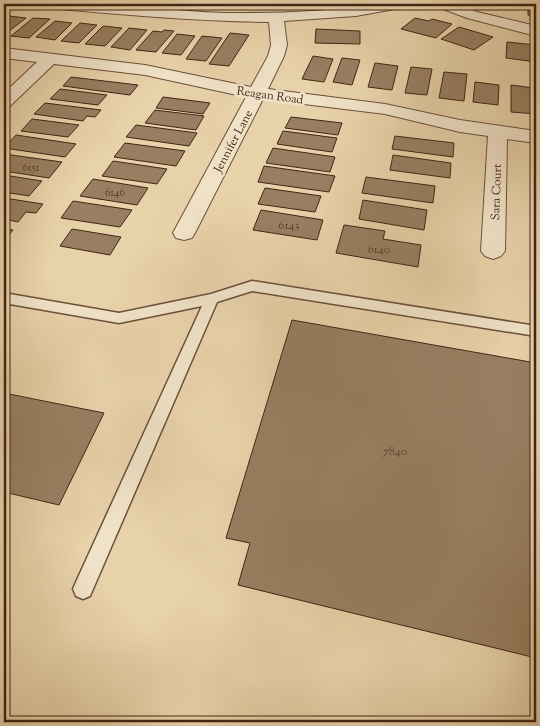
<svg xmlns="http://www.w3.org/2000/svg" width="540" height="726" font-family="'Sorts Mill Goudy',serif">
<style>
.building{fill:#987f62;stroke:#412515}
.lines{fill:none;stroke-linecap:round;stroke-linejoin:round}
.service-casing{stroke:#6b503a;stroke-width:3}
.minor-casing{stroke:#6b503a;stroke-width:2}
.service{fill:#f0e2c8;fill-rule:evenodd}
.minor{fill:#f0e2c8;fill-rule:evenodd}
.labels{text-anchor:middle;stroke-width:5;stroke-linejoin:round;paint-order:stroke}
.far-number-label{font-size:11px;fill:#573c28}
.far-street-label{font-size:12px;fill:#412515;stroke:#f0e2c8}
.number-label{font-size:12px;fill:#573c28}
</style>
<rect width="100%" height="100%" fill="#e8d2aa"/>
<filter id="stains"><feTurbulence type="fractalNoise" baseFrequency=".004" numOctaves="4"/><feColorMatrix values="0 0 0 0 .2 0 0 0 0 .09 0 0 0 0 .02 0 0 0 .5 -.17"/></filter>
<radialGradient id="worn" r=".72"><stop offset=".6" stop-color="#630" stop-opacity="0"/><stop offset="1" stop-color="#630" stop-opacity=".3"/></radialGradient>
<!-- building -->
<path class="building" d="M491 4H519L513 10 490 5Z
M528 4H536V15H528Z
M9 16 26 18 4 35V21Z
M33 18 50 19 29 38 11 36Z
M415 18 429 21 432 19 452 24 436 38 401 29Z
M55 21 72 23 55 40 36 37Z
M80 23 97 25 79 43 61 41Z
M103 26 122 28 105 46 85 44Z
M459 27 493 37 474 50 441 39Z
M129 28 147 30 130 50 111 47Z
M316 29 360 31V44L315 43Z
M164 30 174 31 156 52 136 50 153 31 162 32Z
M230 33 249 35 229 66 209 64Z
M177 34 195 36 181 55 162 53Z
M202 36 222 38 206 61 186 59Z
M507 42 536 45V62L506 58Z
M313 56 333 59 324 82 302 79Z
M342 58 360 60 352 85 333 82Z
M375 63 398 66 392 90 368 87Z
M411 67 432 69 427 95 405 93Z
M444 72 467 74 464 101 439 98Z
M71 77 138 85 130 95 63 86Z
M475 82 499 85 498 105 473 102Z
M511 85 534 88 536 114 511 112Z
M60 89 107 95 98 105 50 99Z
M163 97 210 103 203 114 156 108Z
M45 103 101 110 95 117 87 116 83 121 34 114Z
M155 110 204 116 196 130 145 123Z
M291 117 342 123 338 135 285 128Z
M32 119 79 125 68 137 21 131Z
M136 125 197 133 189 146 126 137Z
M283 131 337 138 332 152 277 144Z
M16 135 76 144 65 157 4 148Z
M395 136 454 143 453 157 392 149Z
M125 143 185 151 176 166 114 157Z
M273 148 335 157 330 172 266 163Z
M4 154 62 162 49 178 4 171Z
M393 155 451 163 450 178 390 170Z
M113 161 167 169 157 184 102 176Z
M264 166 335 176 329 192 258 182Z
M4 175 42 181 29 196 4 192Z
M366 177 435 186 433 203 362 193Z
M93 179 148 188 137 205 80 196Z
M265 188 321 196 315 212 258 204Z
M4 198 43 204 36 213 26 212 18 222 4 219Z
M363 200 427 210 424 230 359 219Z
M73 201 132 210 120 227 61 218Z
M261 210 323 220 317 240 253 230Z
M344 225 385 231 383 239 421 245 418 267 336 253Z
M4 228 13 230 4 241Z
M72 229 121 237 110 255 60 246Z
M292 320 536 363V658L238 585 250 543 226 538Z
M4 393 104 413 59 505 4 492Z"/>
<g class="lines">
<!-- service casing -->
<g class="service-casing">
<path id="service" d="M252 281 536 326V336L252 291 217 302 90 596 83 599 76 596 73 589 76 582 202 306 119 323 4 303V293L119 313 211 294Z"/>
</g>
<!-- minor casing -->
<g class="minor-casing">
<path id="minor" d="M43 4C103 0 164 11 225 13 254 13 283 13 312 11 344 9 375 4 407 4L405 7 400 8 356 16 284 21 287 45 284 56 268 89 385 104 460 120 536 131V143L507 139 505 251 501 256 493 259 485 256 481 251 488 136 460 132 385 114 263 99 195 233 192 238 184 240 176 238 173 233 246 97 145 75 54 64 10 106 4 107V93L37 62 4 58V48L145 65 251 87 268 56 271 45 269 22C196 21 123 15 50 8L45 7Z
M436 4H455L477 12 536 26V36L467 18 438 7Z"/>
</g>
<!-- service -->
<use href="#service" class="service"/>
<!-- minor -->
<use href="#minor" class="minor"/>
</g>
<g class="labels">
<!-- far-number labels -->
<g class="far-number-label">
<text x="31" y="171">6151</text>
<text x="115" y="196">6146</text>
</g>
<!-- far-street labels -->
<g class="far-street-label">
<text transform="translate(270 95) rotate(8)" y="4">Reagan Road</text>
<text transform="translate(233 141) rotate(-62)" y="4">Jennifer Lane</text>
<text transform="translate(496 192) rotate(-88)" y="4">Sara Court</text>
</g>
<!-- number labels -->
<g class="number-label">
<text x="289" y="229">6143</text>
<text x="379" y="253">6140</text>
<text x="395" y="455">7840</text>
</g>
</g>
<!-- margin -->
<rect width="540" height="726" fill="none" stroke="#e8d2aa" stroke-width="20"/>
<rect x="5" y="5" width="530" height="716" fill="none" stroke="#412515" stroke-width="2.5"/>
<rect x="10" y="10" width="520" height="706" fill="none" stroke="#412515"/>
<rect width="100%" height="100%" filter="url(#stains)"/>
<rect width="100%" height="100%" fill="url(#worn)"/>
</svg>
